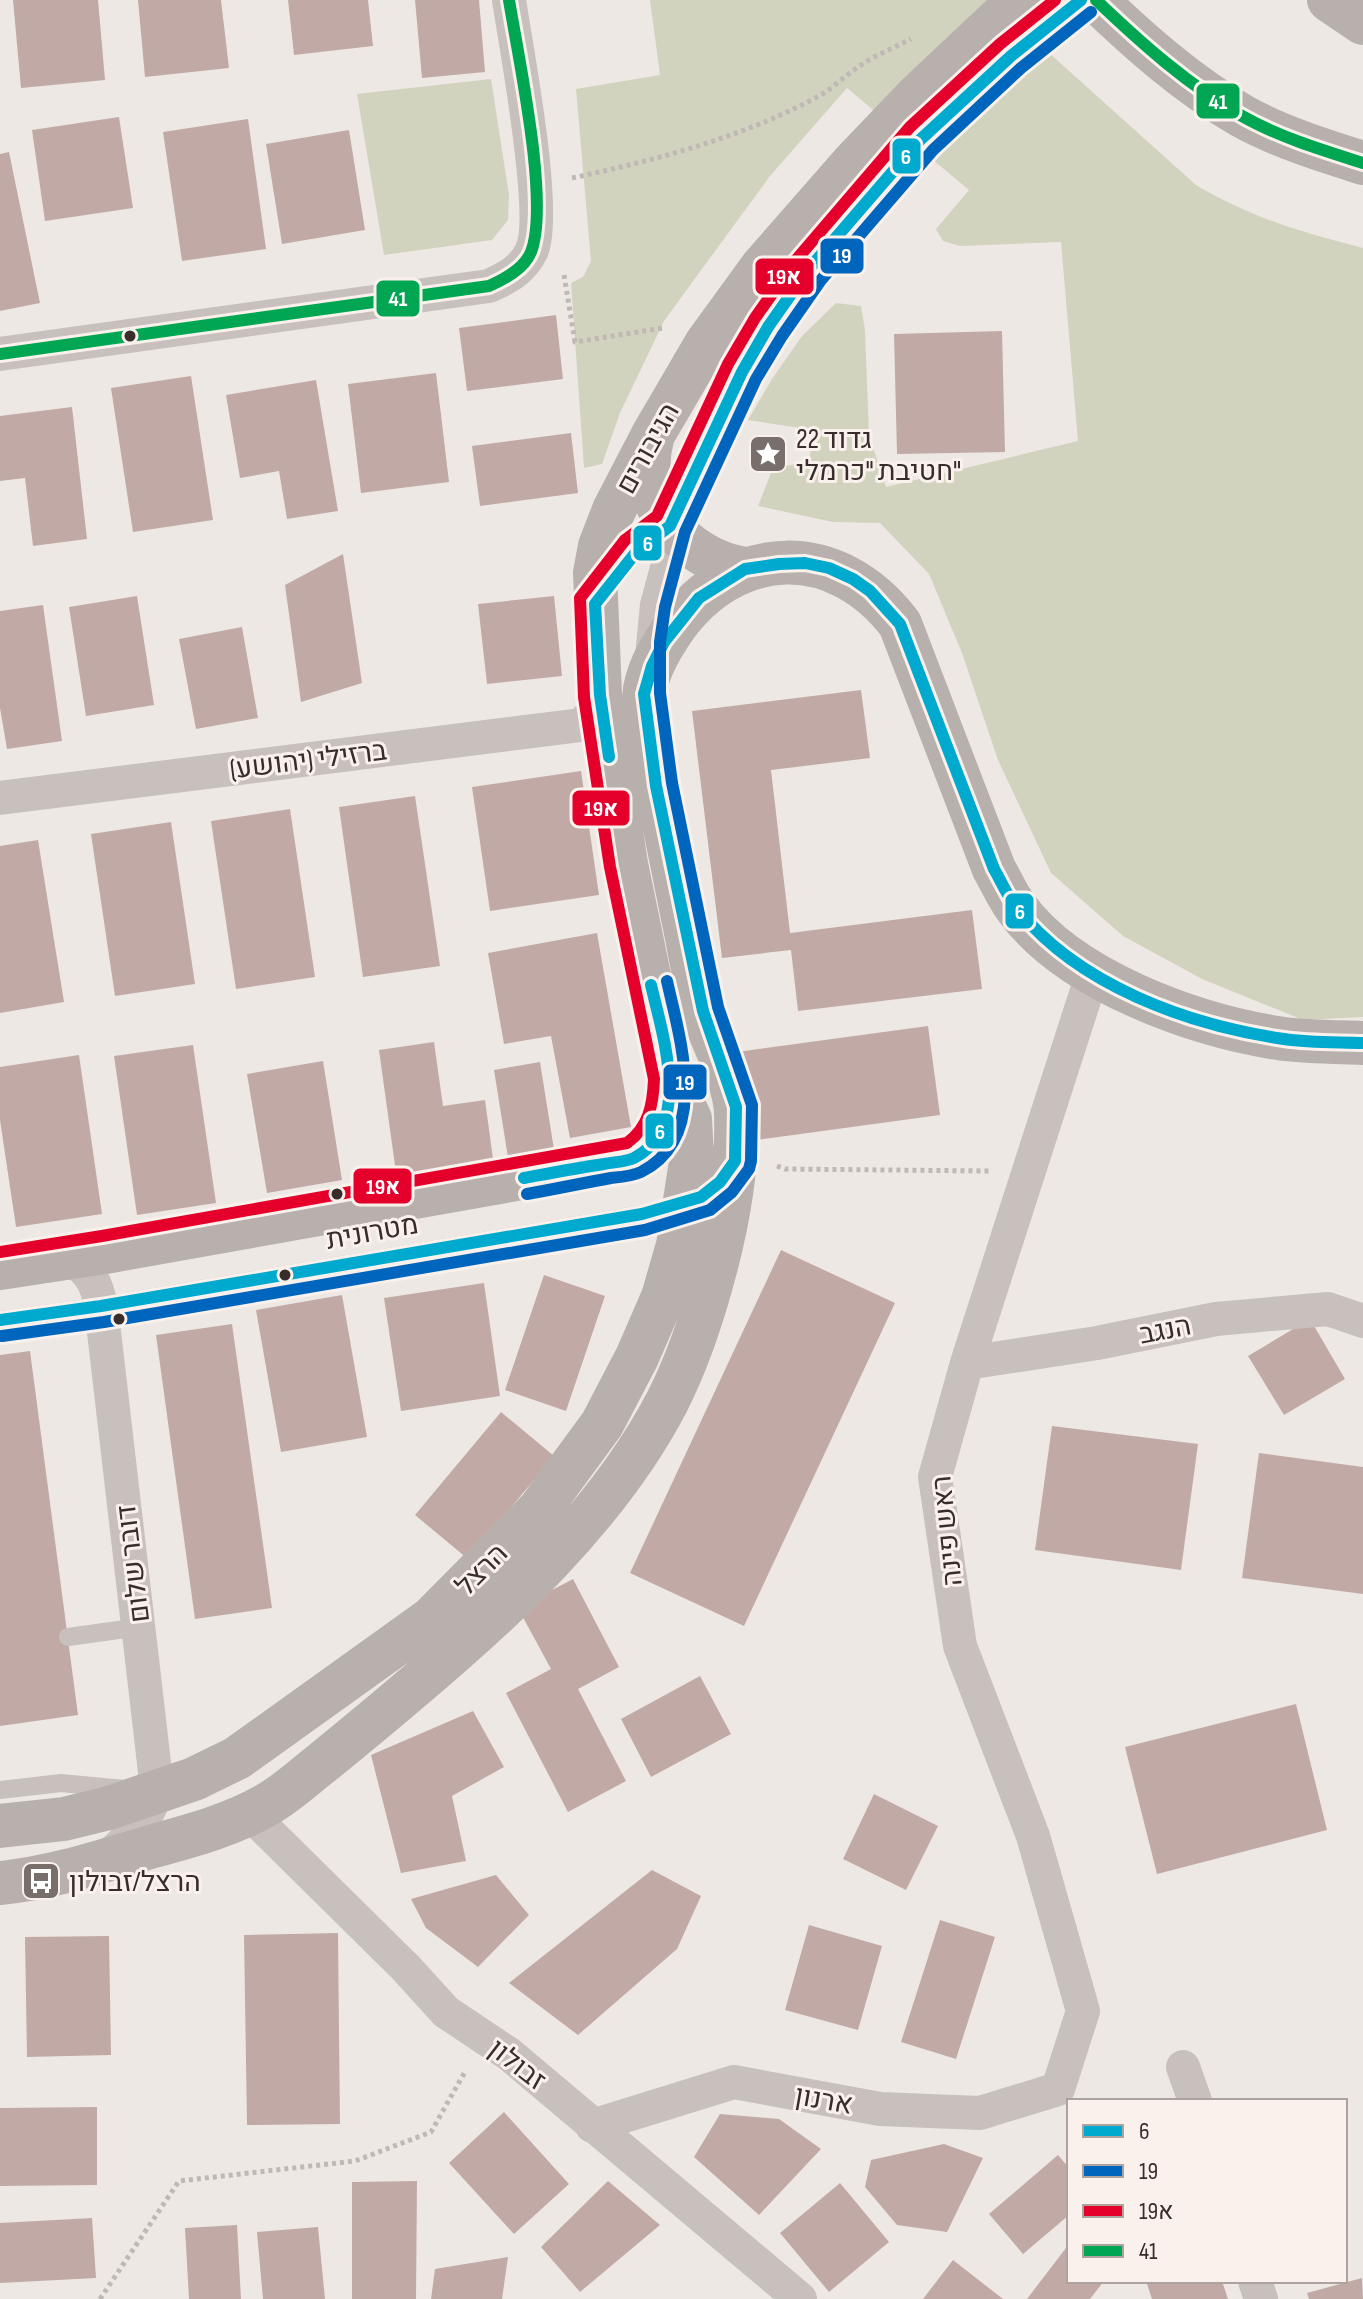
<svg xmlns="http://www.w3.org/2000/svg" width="1363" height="2299" font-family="'Sofia Sans Condensed',Heebo,sans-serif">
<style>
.green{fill:#d2d3bf}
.building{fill:#c1aaa6}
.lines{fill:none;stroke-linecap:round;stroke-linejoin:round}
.path{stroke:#c0b8b5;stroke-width:5;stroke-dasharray:4 4;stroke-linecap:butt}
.lane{stroke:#c7c0bd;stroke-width:18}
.street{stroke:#c7c0bd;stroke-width:34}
.secondary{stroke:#b8b0ad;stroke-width:44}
.bus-1-casing{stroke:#faf1ec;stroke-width:18}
.bus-2-casing{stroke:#faf1ec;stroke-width:18}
.bus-3-casing{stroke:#faf1ec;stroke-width:18}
.bus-4-casing{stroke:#faf1ec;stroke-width:18}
.bus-1{stroke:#00a9ce;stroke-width:12}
.bus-2{stroke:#0065bd;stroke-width:12}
.bus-3{stroke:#e4002b;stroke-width:12}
.bus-4{stroke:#00a651;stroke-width:12}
.bus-dot{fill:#382d2b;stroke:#faf1ec;stroke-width:3}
.labels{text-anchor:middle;stroke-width:6;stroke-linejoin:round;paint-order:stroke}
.poi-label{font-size:28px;fill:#382d2b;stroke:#faf1ec;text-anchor:start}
.street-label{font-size:28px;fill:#382d2b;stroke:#faf1ec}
.line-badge{stroke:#faf1ec;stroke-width:3}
.badge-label{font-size:22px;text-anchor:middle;font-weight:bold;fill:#fff}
</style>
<rect width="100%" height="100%" fill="#eee8e4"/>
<!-- green -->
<path class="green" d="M650 0H990L1196 185C1254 219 1299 231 1363 248V1017L1303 1020 1202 979 1123 936 1051 873 998 760 962 653 929 574 880 523 833 522 758 506 773 468 809 462 813 430 748 420 772 379 802 336 836 303 861 306 865 330 869 435 886 487 1078 441 1061 242 960 246 943 241 936 229 969 190 847 88 770 176 664 321 620 413 602 464 584 468 571 283 583 277 591 261 576 89 660 75Z
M491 79 509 195 508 220 492 240 384 255 357 94Z"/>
<!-- building -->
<path class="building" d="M13 0H98L105 80 21 88Z
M138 0H221L229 68 145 77Z
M288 0H368L373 46 294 55Z
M415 0H479L485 72 422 78Z
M119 117 133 208 45 221 32 130Z
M248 119 266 249 182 261 163 132Z
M349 130 365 230 282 244 266 144Z
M9 152 40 303 0 311V154Z
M556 315 563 379 467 391 459 328Z
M1002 331 1005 452 897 454 894 334Z
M436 373 449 482 361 493 348 384Z
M191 376 213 520 133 532 111 388Z
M316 380 338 511 287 519 279 471 240 478 226 395Z
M72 407 87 539 33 546 25 478 0 481V416Z
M571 433 578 493 480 506 472 446Z
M343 554 362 683 301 702 285 585Z
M137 596 154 705 86 716 69 607Z
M554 596 562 676 487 684 478 604Z
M43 605 62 741 7 749 0 708V611Z
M242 627 258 718 196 729 179 639Z
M861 690 870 758 771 770 790 933 972 910 982 989 798 1011 791 950 722 958 692 711Z
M581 771 599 895 490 911 472 787Z
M415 796 440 966 363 977 339 807Z
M290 809 315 977 236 989 211 821Z
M171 822 195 984 115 996 91 834Z
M38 840 64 1002 0 1013V846Z
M597 933 631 1127 570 1138 551 1036 504 1044 488 953Z
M928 1026 940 1115 749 1141 737 1052Z
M434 1042 443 1106 485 1100 494 1166 397 1180 379 1050Z
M193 1045 216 1203 137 1215 114 1056Z
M79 1055 102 1214 16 1227 0 1120V1067Z
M323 1061 342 1180 267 1193 247 1074Z
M540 1062 556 1162 510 1170 494 1070Z
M781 1250 895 1303 744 1626 630 1573Z
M544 1275 605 1296 566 1411 505 1390Z
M484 1283 500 1396 401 1411 384 1298Z
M342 1295 367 1437 281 1452 256 1310Z
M1310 1319 1345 1379 1284 1415 1248 1356Z
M232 1324 272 1608 195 1619 156 1335Z
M30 1351 78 1715 0 1726V1355Z
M501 1412 554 1456 468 1559 415 1515Z
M1052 1426 1198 1444 1181 1570 1035 1550Z
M1259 1453 1363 1467V1594L1242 1578Z
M573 1579 619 1667 578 1689 626 1781 568 1812 506 1693 551 1669 518 1608Z
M700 1676 731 1734 651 1777 621 1719Z
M1296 1704 1327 1830 1157 1874 1125 1747Z
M473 1711 504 1767 452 1796 466 1861 401 1873 371 1755Z
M874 1794 938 1826 906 1890 843 1859Z
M652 1870 701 1896 677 1949 578 2035 509 1983Z
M496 1875 529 1915 478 1967 426 1928 411 1899Z
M940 1920 995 1937 956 2059 901 2042Z
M809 1925 882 1946 858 2030 785 2010Z
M338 1933 340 2124 247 2125 244 1935Z
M109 1936 111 2055 27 2057 25 1937Z
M97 2107V2185L0 2186V2108Z
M504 2112 569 2184 514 2234 449 2163Z
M720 2114 779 2119 821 2149 759 2215 694 2157Z
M944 2144 983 2158 947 2232 897 2225 865 2187 871 2160Z
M1058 2155 1069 2168V2215L1023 2254 989 2214Z
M417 2181 416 2299H352V2182Z
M608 2181 660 2225 580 2292 541 2247Z
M840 2183 889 2242 829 2292 780 2233Z
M92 2218 96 2278 0 2283V2223Z
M237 2225 241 2299H189L185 2228Z
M318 2227 325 2299H263L257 2232Z
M1069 2244V2281H1104L1090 2299H1027Z
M508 2257 502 2299H431L435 2269Z
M953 2260 1003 2299H923Z
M1362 2278 1363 2299H1309L1307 2293Z
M1146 2281H1222L1228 2299H1152Z"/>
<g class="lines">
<!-- path -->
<path class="path" d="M572 178C656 160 741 138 817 97 831 90 843 77 857 68 873 56 893 48 911 39
M564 275 575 342 663 328
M777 1166 785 1169 991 1171
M100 2299 179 2181 355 2161 431 2132 466 2070"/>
<!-- lane -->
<path class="lane" d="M602 595 637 551 670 526
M644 656 649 604 670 526 742 372 768 327 808 270 921 139 1011 56 1081 0
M0 1320 101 1306 642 1214 683 1204
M68 1637 140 1627
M0 1790 61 1783 125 1789"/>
<!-- street -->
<path class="street" d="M0 354 489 286C507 278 522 270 531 252 549 218 516 47 509 0
M0 798 581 725 596 710 600 695
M71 1258C91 1274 96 1281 101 1306L154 1763C155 1772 156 1781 156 1789 154 1815 121 1846 102 1862
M967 1363 1097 1343 1216 1319 1328 1309 1363 1321
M250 1814 406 1968 446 2012 509 2054 800 2299
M1183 2067 1195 2101
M592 2126 734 2082 880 2109 980 2113 1058 2089 1083 2011 1033 1836 960 1646 935 1477 967 1363 1093 972
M1255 2281 1261 2299"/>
<!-- secondary -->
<path class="secondary" d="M1096 0C1141 43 1187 84 1242 116 1280 137 1322 150 1363 163
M1329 0 1363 23
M652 439C635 502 683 559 745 569
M0 1268 105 1252 634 1158C664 1139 670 1111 670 1078L626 864 600 695 595 573 600 546 614 510 654 433 706 344 762 267 853 163 918 95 1019 0
M0 1826 64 1819 109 1808 194 1779 237 1758 431 1619 539 1510 602 1424 637 1357 663 1297 678 1245 692 1156 690 1119 673 1083
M0 1883C52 1878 100 1862 150 1847 190 1836 232 1825 268 1804 287 1793 304 1777 322 1763 349 1741 377 1718 404 1695 502 1613 607 1517 667 1402 689 1359 704 1312 716 1266 729 1216 738 1165 736 1113 735 1081 712 1043 703 1012 694 982 690 949 683 918 672 861 659 804 651 747 648 729 642 707 645 689 649 667 661 647 674 628 735 543 836 540 900 624L994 869C1001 881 1007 895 1015 906 1068 981 1196 1026 1284 1039 1309 1042 1337 1042 1363 1043"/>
<!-- bus-1 casing -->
<g class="bus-1-casing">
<path id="bus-1" d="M609 757 600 695 595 604 637 551 670 526 742 372 768 327 808 270 921 139 1011 56 1081 0
M524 1178C551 1173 577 1168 604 1164 613 1162 626 1162 634 1158 694 1128 662 1033 651 985
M0 1320 101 1306 642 1214 701 1197 720 1182 735 1161 736 1107 703 1011 656 786 644 694 652 666 664 642 699 598 745 569 779 564 805 563 829 568 853 579 870 591 900 624 994 869C1001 881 1007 895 1015 906 1076 985 1188 1025 1284 1039 1310 1043 1337 1042 1363 1043"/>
</g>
<!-- bus-2 casing -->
<g class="bus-2-casing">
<path id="bus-2" d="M527 1194C555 1189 583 1183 611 1178 621 1177 633 1176 641 1172 711 1137 680 1039 667 981
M2 1336 104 1322 645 1230 710 1210 732 1192 749 1169 751 1161 752 1105 718 1007 672 783 660 693V642L665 607 685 532 756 379 782 336 821 280 933 150 1021 68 1091 12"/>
</g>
<!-- bus-3 casing -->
<g class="bus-3-casing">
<path id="bus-3" d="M0 1252 102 1236 627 1143C649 1127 653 1105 654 1079L610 867 584 697 580 598 625 540 657 516 728 364 755 318 796 260 910 127 1000 44 1055 0"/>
</g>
<!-- bus-4 casing -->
<g class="bus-4-casing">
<path id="bus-4" d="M1096 0C1141 43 1188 85 1242 116 1279 137 1322 150 1363 163
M0 354 489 286C505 279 524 269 531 252 550 203 518 56 509 0"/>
</g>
<!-- bus-1 -->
<use href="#bus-1" class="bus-1"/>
<!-- bus-2 -->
<use href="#bus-2" class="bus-2"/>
<!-- bus-3 -->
<use href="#bus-3" class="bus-3"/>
<!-- bus-4 -->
<use href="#bus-4" class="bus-4"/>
</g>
<!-- icons -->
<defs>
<g id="sight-square" transform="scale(2)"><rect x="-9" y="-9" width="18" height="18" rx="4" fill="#786e6c" stroke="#faf1ec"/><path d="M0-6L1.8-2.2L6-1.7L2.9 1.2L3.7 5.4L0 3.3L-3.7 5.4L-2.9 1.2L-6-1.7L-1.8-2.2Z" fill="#fff"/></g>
<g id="bus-square" transform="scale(2)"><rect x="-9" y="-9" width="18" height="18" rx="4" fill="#786e6c" stroke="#faf1ec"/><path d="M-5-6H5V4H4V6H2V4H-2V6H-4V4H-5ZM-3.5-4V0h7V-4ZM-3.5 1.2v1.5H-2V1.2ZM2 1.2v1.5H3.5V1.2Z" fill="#fff"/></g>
</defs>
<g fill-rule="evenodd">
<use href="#sight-square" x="768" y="454"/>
<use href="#bus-square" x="41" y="1881"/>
</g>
<!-- markers -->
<g class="bus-dot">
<circle cx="130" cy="336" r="7"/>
<circle cx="337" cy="1194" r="7"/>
<circle cx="285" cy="1275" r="7"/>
<circle cx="119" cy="1319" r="7"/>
</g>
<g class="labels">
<!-- poi labels -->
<g class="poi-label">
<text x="796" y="448">גדוד 22<tspan x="796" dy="32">חטיבת "כרמלי"</tspan></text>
<text x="69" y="1891">הרצל/זבולון</text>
</g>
<!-- street labels -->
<g class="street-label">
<text transform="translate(647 448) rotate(-61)" y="10">הגיבורים</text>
<text transform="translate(308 759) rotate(-7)" y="10">ברזילי (יהושע)</text>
<text transform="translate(372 1231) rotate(-10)" y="10">מטרונית</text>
<text transform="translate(1165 1329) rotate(-11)" y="10">הנגב</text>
<text transform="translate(946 1531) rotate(-96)" y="10">ראש פינה</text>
<text transform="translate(132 1564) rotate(-97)" y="10">דובר שלום</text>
<text transform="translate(481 1569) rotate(-45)" y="10">הרצל</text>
<text transform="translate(518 2064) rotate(38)" y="10">זבולון</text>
<text transform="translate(824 2099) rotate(10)" y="10">ארנון</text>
</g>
</g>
<g class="line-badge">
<rect x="1195" y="82" width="46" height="38" rx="8" fill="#00a651"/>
<rect x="891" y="137" width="31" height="38" rx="8" fill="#00a9ce"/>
<rect x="819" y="237" width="46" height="38" rx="8" fill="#0065bd"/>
<rect x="754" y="257" width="61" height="39" rx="8" fill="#e4002b"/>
<rect x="375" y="279" width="46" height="39" rx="8" fill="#00a651"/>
<rect x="632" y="524" width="31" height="38" rx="8" fill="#00a9ce"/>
<rect x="571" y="789" width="60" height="38" rx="8" fill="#e4002b"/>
<rect x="1004" y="892" width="31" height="38" rx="8" fill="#00a9ce"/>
<rect x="662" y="1063" width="46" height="38" rx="8" fill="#0065bd"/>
<rect x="644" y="1112" width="31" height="38" rx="8" fill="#00a9ce"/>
<rect x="352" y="1167" width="61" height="38" rx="8" fill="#e4002b"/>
</g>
<g class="badge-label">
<text x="1218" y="109">41</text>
<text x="906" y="164">6</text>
<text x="842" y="263">19</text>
<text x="784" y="284">19א</text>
<text x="398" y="306">41</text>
<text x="648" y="551">6</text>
<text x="601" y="816">19א</text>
<text x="1020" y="919">6</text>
<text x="685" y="1090">19</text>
<text x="660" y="1139">6</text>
<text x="383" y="1194">19א</text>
</g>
<!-- legend -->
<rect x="1067" y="2099" width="280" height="184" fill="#faf1ec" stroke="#aca39f" stroke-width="2"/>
<rect x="1083" y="2125" width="40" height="12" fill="#00a9ce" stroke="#aca39f" stroke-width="2"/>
<text x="1139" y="2139" font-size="24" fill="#382d2b">6</text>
<rect x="1083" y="2165" width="40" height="12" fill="#0065bd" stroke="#aca39f" stroke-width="2"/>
<text x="1139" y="2179" font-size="24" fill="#382d2b">19</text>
<rect x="1083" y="2205" width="40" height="12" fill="#e4002b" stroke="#aca39f" stroke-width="2"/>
<text x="1139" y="2219" font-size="24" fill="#382d2b">19א</text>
<rect x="1083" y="2245" width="40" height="12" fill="#00a651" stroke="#aca39f" stroke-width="2"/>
<text x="1139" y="2259" font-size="24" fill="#382d2b">41</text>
</svg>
